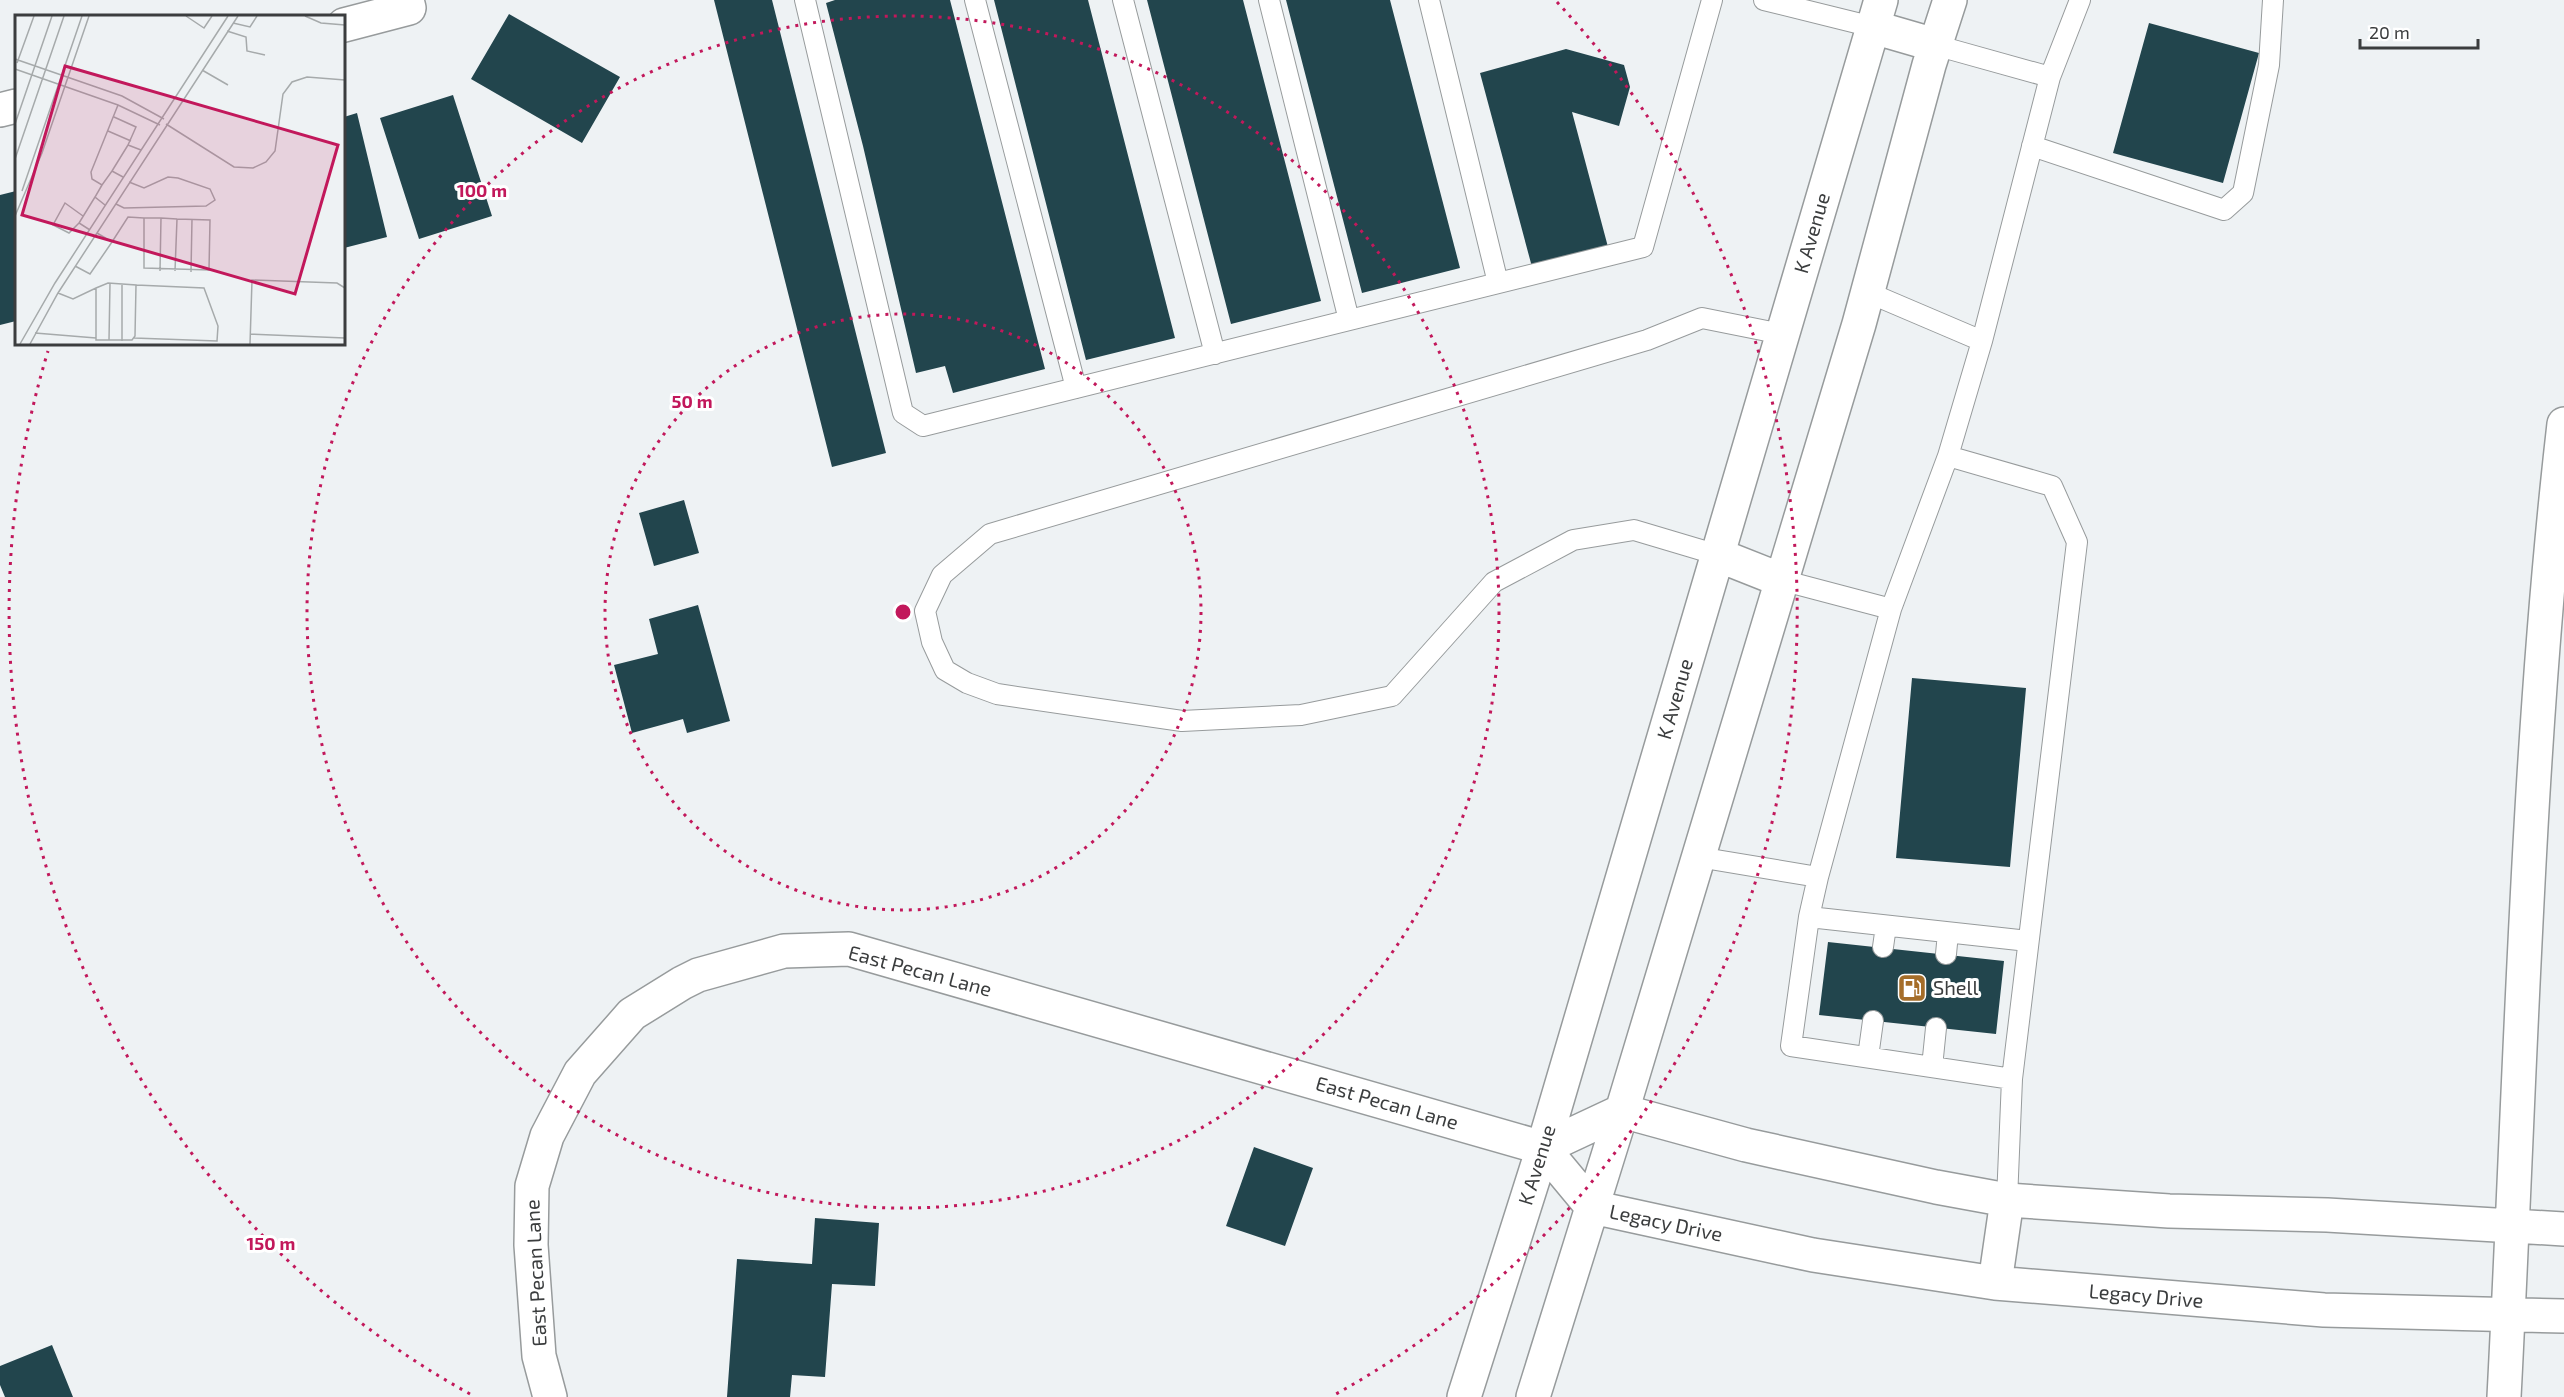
<svg xmlns="http://www.w3.org/2000/svg" width="2564" height="1397" font-family="'Exo 2',sans-serif">
<style>
.building{fill:#22454d}
.lines{fill:none;stroke-linecap:round;stroke-linejoin:round}
.lane-casing{stroke:#979b9c;stroke-width:22}
.street-casing{stroke:#979b9c;stroke-width:36}
.secondary-casing{stroke:#979b9c;stroke-width:36}
.lane{stroke:#fff;stroke-width:20}
.street{stroke:#fff;stroke-width:33}
.secondary{stroke:#fff;stroke-width:33}
.ring{fill:none;stroke:#c2185b;stroke-width:3;stroke-dasharray:3 6}
.labels{text-anchor:middle;stroke-width:6;stroke-linejoin:round;paint-order:stroke}
.street-label{font-size:20px;fill:#3b3d3e;stroke:#fff}
.poi-label{font-size:20px;fill:#3b3d3e;stroke:#fff;text-anchor:start}
.inset-road{fill:none;stroke:#a6aaab;stroke-width:1.5}
.view{fill:#c2185b;fill-opacity:0.15;stroke:#c2185b;stroke-width:3}
.inset-edge{fill:none;stroke:#3b3d3e;stroke-width:3}
.centre{fill:#c2185b;stroke:#fff;stroke-width:3}
.ring-label{font-size:18px;text-anchor:middle;font-weight:bold;fill:#c2185b;stroke:#fff;stroke-width:6;stroke-linejoin:round;paint-order:stroke}
</style>
<rect width="100%" height="100%" fill="#eef2f4"/>
<!-- building -->
<path class="building" d="M714 0H772L886 453 832 467Z
M835 0H950L1045 369 953 393 945 366 916 373 863 146 826 3Z
M994 0H1088L1175 338 1086 360Z
M1147 0H1243L1321 301 1231 324Z
M1286 0H1390L1460 268 1362 293Z
M509 14 620 77 582 143 471 79Z
M2149 23 2259 53 2223 183 2113 153Z
M1566 49 1624 65 1630 87 1619 126 1572 112 1608 247 1532 267 1480 73Z
M453 95 492 216 419 239 380 118Z
M357 113 387 237 344 248V117Z
M16 191V321L0 325V195Z
M684 500 699 553 654 566 639 513Z
M698 605 730 721 687 733 683 719 632 733 614 665 658 654 649 619Z
M1912 678 2026 688 2010 867 1896 858Z
M1828 942 2004 961 1996 1034 1819 1015Z
M1254 1147 1313 1168 1285 1246 1226 1226Z
M815 1218 879 1223 875 1286 832 1284 825 1377 792 1375 790 1397H727L737 1259 812 1264Z
M52 1345 73 1397H5L0 1385V1366Z"/>
<g class="lines">
<!-- lane casing -->
<g class="lane-casing">
<path id="lane" d="M805 0 903 413 923 426 1643 247 1712 0
M975 0 1076 388
M1123 0 1215 354
M1269 0 1349 320
M1429 0 1498 283
M1764 0 1873 27
M1935 45 2050 77 1982 341
M2050 77 2080 0
M2032 146 2224 210 2243 193 2269 65 2273 0
M1867 292 1982 341 1948 456
M1718 555 1634 530 1573 540 1494 582 1392 696 1301 715 1182 721 997 694 967 683 945 670 932 642 925 611 942 575 990 534 1647 340 1702 318 1782 334
M1781 580 1891 609 1948 456 2052 486 2077 542 2012 1079 2007 1200
M1698 857 1818 877 1891 609
M1818 877 1809 917 1791 1046 2012 1079
M1809 917 2028 941
M1883 947 1886 926
M1946 954 1948 933
M1868 1057 1873 1021
M1932 1067 1936 1028"/>
</g>
<!-- street casing -->
<g class="street-casing">
<path id="street" d="M344 25 409 8 407 0
M0 110 16 106
M550 1397 539 1356 531 1245 532 1186 547 1136 580 1073 632 1014 682 983 698 975 784 951 849 949 1543 1148"/>
</g>
<!-- secondary casing -->
<g class="secondary-casing">
<path id="secondary" d="M1873 27 1935 45
M1718 555 1781 580
M1543 1148 1592 1207 1813 1255 1995 1283 2324 1310 2564 1316
M1543 1148 1622 1111 1746 1145 1936 1187 2007 1200 2169 1211 2327 1215 2564 1229
M1995 1283 2007 1200
M1464 1397 1543 1148 1881 0
M1533 1397 1622 1111 1859 324 1929 65 1950 0
M2504 1397C2521 1073 2527 747 2564 424"/>
</g>
<!-- lane -->
<use href="#lane" class="lane"/>
<!-- street -->
<use href="#street" class="street"/>
<!-- secondary -->
<use href="#secondary" class="secondary"/>
</g>
<!-- distance rings -->
<g class="ring">
<circle cx="903" cy="612" r="298"/>
<circle cx="903" cy="612" r="596"/>
<path d="M470 1394A894 894 0 0 1 48 351M1557 2A894 894 0 0 1 1336 1394"/>
</g>
<!-- icons -->
<defs>
<g id="fuel-square" transform="scale(1.5)"><rect x="-9" y="-9" width="18" height="18" rx="4" fill="#a56d29" stroke="#fff"/><path d="M-5.5-6h7V0h2V4h1.3V-2.5L3-4.5l.8-.8L6-3V5H2.5V1h-1V6h-7ZM-4.2-4.7v3.2H.2V-4.7Z" fill="#fff"/></g>
</defs>
<g fill-rule="evenodd">
<use href="#fuel-square" x="1912" y="988"/>
</g>
<g class="labels">
<!-- street labels -->
<g class="street-label">
<text transform="translate(1812 233) rotate(-74)" y="7">K Avenue</text>
<text transform="translate(1675 699) rotate(-74)" y="7">K Avenue</text>
<text transform="translate(920 971) rotate(15)" y="7">East Pecan Lane</text>
<text transform="translate(1387 1103) rotate(16)" y="7">East Pecan Lane</text>
<text transform="translate(1537 1165) rotate(-73)" y="7">K Avenue</text>
<text transform="translate(1666 1223) rotate(12)" y="7">Legacy Drive</text>
<text transform="translate(536 1273) rotate(-93)" y="7">East Pecan Lane</text>
<text transform="translate(2146 1296) rotate(5)" y="7">Legacy Drive</text>
</g>
<!-- poi labels -->
<g class="poi-label">
<text x="1933" y="995">Shell</text>
</g>
</g>
<!-- overview -->
<g transform="translate(15 15)">
<rect width="330" height="330" fill="#eef2f4"/>
<path class="inset-road" d="M171 1 189 13 197 1M290 1 306 8 330 10M218 8 235 12 242 1M212 16 231 22 232 36 250 40M0 44 107 81 149 104M2 48 19 1M0 54 103 90 145 110M187 55 213 70M103 90 76 157 77 164 87 170 97 156 108 162M99 102 121 112 113 130M0 109 37 1M151 109 219 152 238 153 251 147 260 136 268 79 277 67 292 62 330 65M93 116 116 126M0 144 49 1M97 156 113 130 126 135M87 170 80 182 90 190M7 176 67 1M101 189 109 193 191 191 200 185 195 174 163 163 153 162 129 173 114 167M0 201 27 138 74 1M64 208 54 218 38 210 50 188 68 201M75 215 64 208 80 182M82 218 97 227 113 202 129 203H146L162 204 195 205 194 255 129 253V203M60 251 75 259 97 227M145 256 146 203M160 256 162 204M176 257 177 204M43 278 58 284 81 273 93 268 121 270 120 321 117 325H81V273M20 318 81 323M236 319 330 323M119 323 202 326 203 311 189 273 121 270M94 325 95 268M107 326V269M5 329 40 268 213 1M15 329 43 278 223 1M235 329 237 265 322 268 330 273"/>
<path class="view" d="M50 51 323 130 280 279 7 200Z"/>
<rect width="330" height="330" class="inset-edge"/>
</g>
<circle cx="903" cy="612" r="9" class="centre"/>
<g class="ring-label">
<text x="482" y="197">100 m</text>
<text x="692" y="408">50 m</text>
<text x="271" y="1250">150 m</text>
</g>
<!-- scale -->
<path d="M2360 39v9h118v-9" fill="none" stroke="#3b3d3e" stroke-width="3"/>
<text x="2369" y="39" font-size="18" fill="#3b3d3e" stroke="#ffffff" stroke-width="4.5" paint-order="stroke">20 m</text>
</svg>
